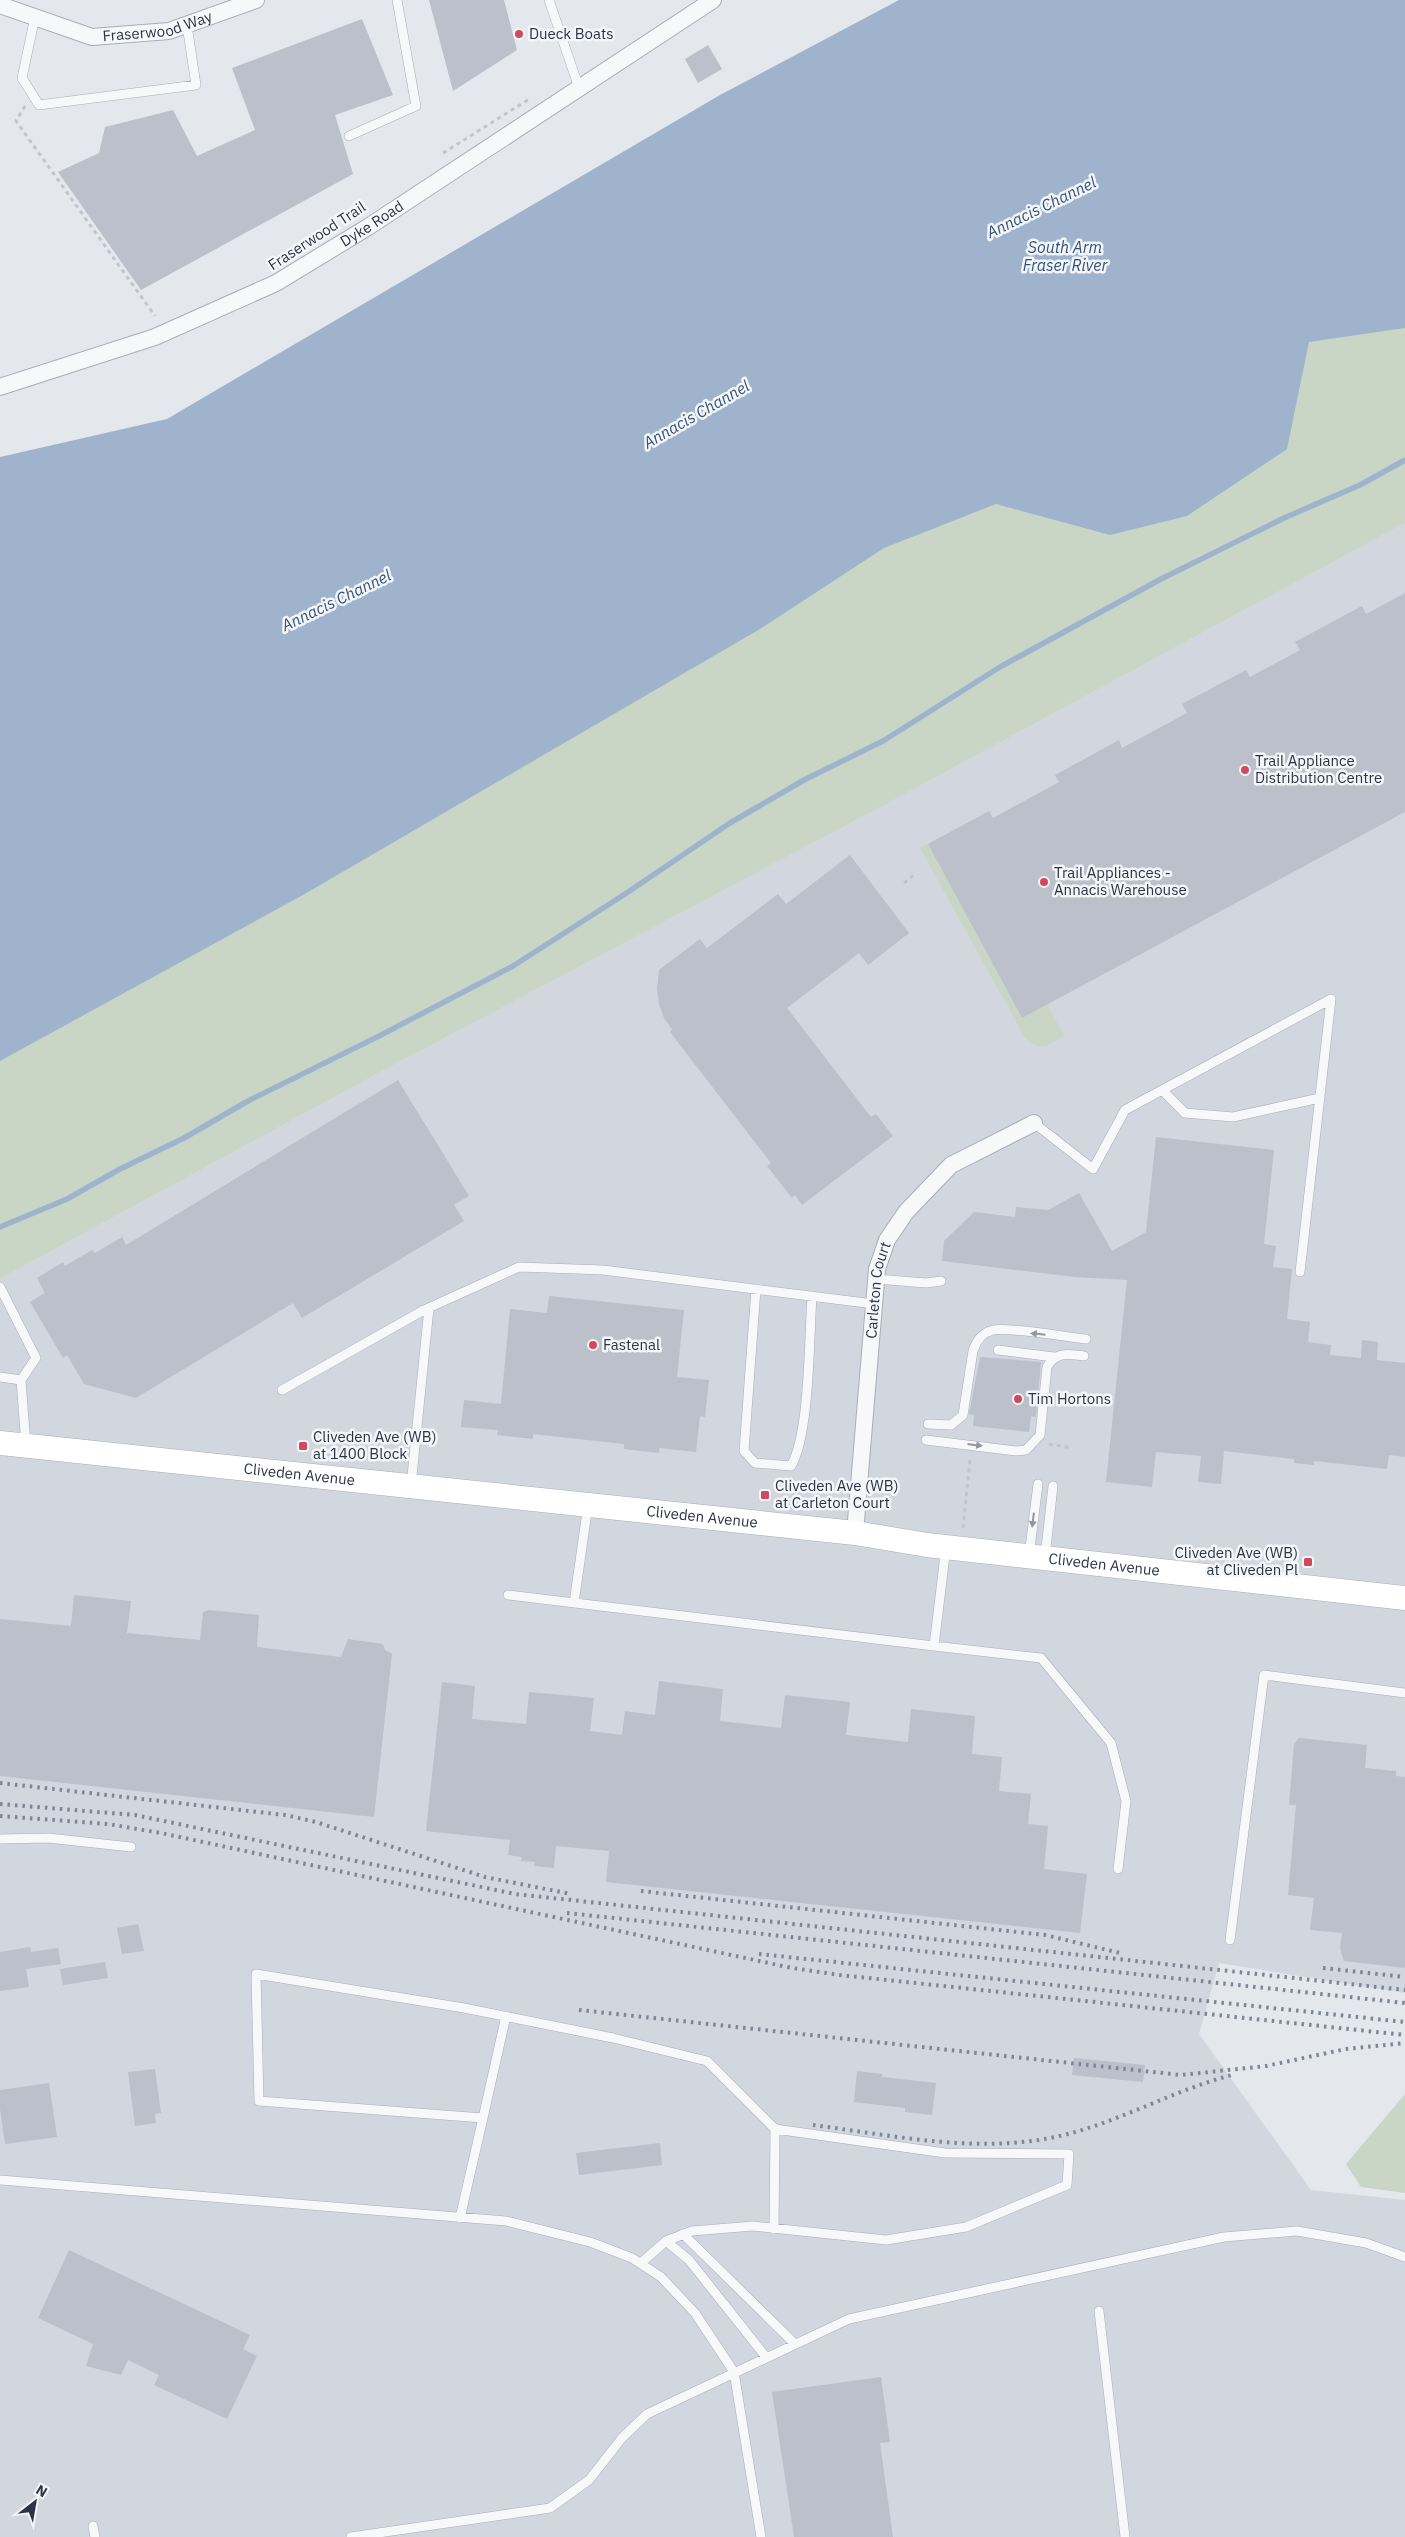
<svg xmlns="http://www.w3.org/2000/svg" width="1405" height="2537" font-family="'IBM Plex Sans',sans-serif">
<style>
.built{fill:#d2d6de}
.green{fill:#c9d6c5}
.water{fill:#9fb4cc}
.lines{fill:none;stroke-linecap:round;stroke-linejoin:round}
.stream{stroke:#9fb4cc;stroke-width:5.5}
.building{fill:#bbc0ca}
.lane-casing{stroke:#a9aeb7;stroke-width:10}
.street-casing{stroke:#a9aeb7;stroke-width:18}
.secondary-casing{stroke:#a9aeb7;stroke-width:25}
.path{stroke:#c2c5cb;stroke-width:3;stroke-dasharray:4 4;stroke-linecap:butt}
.lane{stroke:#f7f8fa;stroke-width:9}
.street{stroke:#f7f8fa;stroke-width:16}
.secondary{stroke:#fff;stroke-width:24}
.rail{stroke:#7d8696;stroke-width:4;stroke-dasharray:2.5 5;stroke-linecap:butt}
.oneway{fill:#9196a0}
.poi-dot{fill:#d1495b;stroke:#f4f6f9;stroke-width:2}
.labels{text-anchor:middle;stroke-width:5;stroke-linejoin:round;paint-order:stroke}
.street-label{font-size:15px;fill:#2b3445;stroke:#f4f6f9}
.poi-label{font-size:15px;fill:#2b3445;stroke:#f4f6f9;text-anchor:start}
.water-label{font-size:16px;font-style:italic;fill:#34527a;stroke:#f4f6f9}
</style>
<rect width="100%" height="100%" fill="#e4e7ec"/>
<!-- built -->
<path class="built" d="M1405 523V1993L1219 1963 1199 2034 1311 2190 1405 2200V2537H0V1279L375 1075 879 808Z"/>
<!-- green -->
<path class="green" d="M1405 294V523L879 808 375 1075 0 1279V1016L894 488 1277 352Z
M928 844 1022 1018 1047 1004 1064 1036C1048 1046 1038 1053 1024 1036L920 848Z
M1405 2094V2193L1361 2187 1346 2164Z"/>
<!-- water -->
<path class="water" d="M899 0H1405V328L1309 342 1287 449 1187 516 1110 535 996 504 884 548 760 629 303 895 0 1061V457L167 419 720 95Z"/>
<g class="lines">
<!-- stream -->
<path class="stream" d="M0 1227 67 1199 120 1169 184 1138 248 1101 381 1035 513 966 625 894 730 823 804 780 883 741 1000 667 1161 579 1284 518 1360 485 1405 460"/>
</g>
<!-- building -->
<path class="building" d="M429 0H504L517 50 453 91Z
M362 19 393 95 335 115 353 174 141 290 58 172 99 153 105 127 173 110 197 156 255 130 232 68Z
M708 45 722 69 698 83 685 59Z
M1405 593V812L1022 1018 928 844 989 811 993 818 1059 782 1055 775 1119 740 1122 748 1187 713 1182 704 1246 670 1250 677 1300 650 1295 642 1362 606 1366 614Z
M850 855 909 933 868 965 859 953 787 1008 871 1117 876 1114 893 1136 802 1205 795 1195 792 1198 767 1166 771 1163 670 1032 672 1029 664 1018 659 1004 657 989 659 970 700 939 707 948 778 894 786 904Z
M398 1080 469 1196 454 1205 464 1221 302 1318 293 1303 136 1398 84 1384 67 1355 63 1358 30 1302 45 1293 37 1278 63 1262 65 1266 92 1250 95 1253 122 1237 126 1245Z
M1156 1137 1274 1150 1264 1244 1276 1246 1273 1267 1292 1269 1287 1319 1310 1322 1308 1342 1331 1345 1330 1355 1361 1358 1362 1340 1378 1342 1377 1360 1405 1363V1457L1389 1455 1387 1469 1314 1461V1465L1294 1463V1459L1224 1451 1221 1484 1198 1482 1201 1456 1156 1452 1152 1487 1106 1482 1127 1280 1075 1277 942 1261 944 1241 974 1212 1015 1217 1016 1207 1048 1210 1079 1193 1112 1251 1146 1232Z
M549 1296 684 1310 677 1377 709 1380 705 1417 700 1416 696 1452 659 1448V1453L624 1449V1444L533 1434V1439L497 1435 498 1430 461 1427 464 1400 501 1404 510 1309 547 1313Z
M980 1357 1041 1362 1036 1417 1031 1416 1029 1432 973 1426 974 1415 969 1414Z
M74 1595 131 1601 127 1633 200 1640 203 1612 209 1610 259 1615 257 1647 341 1657 348 1639 383 1644 385 1650 392 1654 374 1817 0 1776V1619L71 1626Z
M659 1681 723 1689 720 1721 781 1728 785 1695 850 1702 846 1735 908 1742 911 1709 975 1716 972 1754 1002 1757 999 1791 1031 1794 1028 1824 1048 1826 1044 1869 1087 1874 1080 1933 606 1882 609 1851 556 1846 554 1868 534 1866 535 1862 521 1861 522 1857 508 1855 510 1840 426 1831 442 1682 475 1686 472 1719 526 1724 529 1692 594 1698 590 1731 622 1735 625 1711 655 1715Z
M1299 1738 1367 1745 1365 1768 1396 1771V1776L1405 1777V1968L1344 1961 1340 1948 1342 1933 1310 1930 1314 1898 1288 1895 1296 1805H1289L1294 1744Z
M138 1924 144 1951 122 1954 117 1928Z
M30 1947 31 1952 58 1948 61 1964 26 1969 29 1987 0 1991V1952Z
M105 1962 108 1978 63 1985 60 1969Z
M1074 2058 1145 2065 1143 2082 1072 2075Z
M155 2069 161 2113 155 2114 156 2123 135 2126 128 2072Z
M857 2071 882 2074V2077L936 2083 932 2115 905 2112V2108L854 2102Z
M49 2083 57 2137 5 2144 0 2109V2090Z
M660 2143 662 2165 579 2175 576 2153Z
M69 2250 250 2335 243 2349 257 2356 227 2419 154 2385 159 2375 128 2360 121 2375 86 2366 93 2344 38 2318Z
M881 2377 890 2442 880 2443 893 2537H794L772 2392Z"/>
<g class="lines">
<!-- lane casing -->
<g class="lane-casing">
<path id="lane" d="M549 0 579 88
M35 17 22 78 39 105 196 85 187 25
M349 136 416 106 397 0
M1162 1090 1185 1113 1233 1117 1320 1098
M1034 1123 1093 1169 1125 1110 1331 999 1300 1272
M876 1279 926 1283 941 1281
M0 1287 36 1358 21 1380 26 1445
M756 1289 744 1451 755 1463 791 1466C810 1434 809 1337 812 1296
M998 1350 1054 1357
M0 1377 21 1380
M282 1390 424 1310 519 1267 603 1270 874 1304
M928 1424 951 1425 963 1415 973 1351C976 1341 981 1333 993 1330 1011 1327 1065 1337 1086 1339
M926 1440 1016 1451 1026 1450 1040 1435 1047 1367C1056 1351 1068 1354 1084 1356
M411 1486 429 1308
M1029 1556 1038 1484
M1045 1557 1053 1486
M508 1595 934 1646 946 1547
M574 1603 588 1505
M934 1646 1041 1658 1111 1743 1126 1801 1118 1869
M0 1839 48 1838 131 1847
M1230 1940 1264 1675 1405 1693
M483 2118 506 2016
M0 2180 506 2221 590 2242 632 2258 661 2277 695 2313 734 2372 761 2537
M460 2218 483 2118 259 2101 256 1974 464 2008 613 2038 707 2061 775 2129 945 2153 1069 2154 1067 2185 966 2227 886 2240 753 2226 692 2231 666 2241
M774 2229 775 2129
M683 2234 795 2344
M641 2263 666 2241 689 2260 766 2357
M1099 2311 1125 2537
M93 2526 95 2537
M351 2537 550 2508 589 2480 622 2438 647 2414 849 2319 1224 2237 1297 2231 1366 2243 1405 2257"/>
</g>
<!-- street casing -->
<g class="street-casing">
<g id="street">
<path id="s1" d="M0 5 92 37 169 31 256 0"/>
<path id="s2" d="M0 387 155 337 276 283 368 227 713 0"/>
<path id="s3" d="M855 1533 877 1269 887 1240 906 1212 951 1165 1034 1123"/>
</g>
</g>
<!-- secondary casing -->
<g class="secondary-casing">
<g id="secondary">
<path id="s4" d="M0 1443 855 1533 927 1545 1405 1598"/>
</g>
</g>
<!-- path -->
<path class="path" d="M25 106 16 121 155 316
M443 153 531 98
M904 883 915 874
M1049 1444 1072 1448
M963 1528 970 1460"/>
<!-- lane -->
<use href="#lane" class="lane"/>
<!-- street -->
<use href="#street" class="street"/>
<!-- secondary -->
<use href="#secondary" class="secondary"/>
<!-- rail -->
<path class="rail" d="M0 1783 285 1815 316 1822 485 1877 571 1894
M0 1804 135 1815 515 1894 1405 1990
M0 1816 108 1824 161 1833 792 1968 840 1975 1405 2035
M641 1891 1045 1935 1120 1953
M567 1913 1405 2003
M759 1954 1405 2022
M1323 1968 1405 1977
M579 2010 1181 2075 1266 2066 1346 2049 1405 2043
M813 2125C890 2135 972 2153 1050 2138 1113 2126 1170 2091 1232 2075"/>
</g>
<!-- one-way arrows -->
<defs><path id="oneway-solid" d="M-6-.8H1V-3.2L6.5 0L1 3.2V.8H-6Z" transform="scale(1.25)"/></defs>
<g class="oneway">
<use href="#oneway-solid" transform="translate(1038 1334) rotate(-174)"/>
<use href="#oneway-solid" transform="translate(975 1445) rotate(7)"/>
<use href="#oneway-solid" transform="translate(1033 1520) rotate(97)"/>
</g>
<!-- markers -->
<g class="poi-dot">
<circle cx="519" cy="34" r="5"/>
<circle cx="1245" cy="770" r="5"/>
<circle cx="1044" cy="882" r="5"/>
<circle cx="593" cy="1345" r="5"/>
<circle cx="1018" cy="1399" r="5"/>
<rect x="298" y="1441" width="10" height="10" rx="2.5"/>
<rect x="760" y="1490" width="10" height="10" rx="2.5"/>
<rect x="1303" y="1557" width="10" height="10" rx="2.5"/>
</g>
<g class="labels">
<!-- street labels -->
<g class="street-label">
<text dy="5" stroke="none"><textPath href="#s1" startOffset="164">Fraserwood Way</textPath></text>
<text dy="5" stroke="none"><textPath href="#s2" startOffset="408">Dyke Road</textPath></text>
<text transform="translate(317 236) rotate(-33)" y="5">Fraserwood Trail</text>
<text dy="5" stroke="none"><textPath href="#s3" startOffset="244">Carleton Court</textPath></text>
<text dy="5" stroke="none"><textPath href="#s4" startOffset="301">Cliveden Avenue</textPath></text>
<text dy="5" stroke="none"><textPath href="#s4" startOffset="706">Cliveden Avenue</textPath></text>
<text dy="5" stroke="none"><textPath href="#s4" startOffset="1111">Cliveden Avenue</textPath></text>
</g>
<!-- poi labels -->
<g class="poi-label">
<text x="529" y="39">Dueck Boats</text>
<text x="1255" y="766">Trail Appliance<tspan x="1255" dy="17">Distribution Centre</tspan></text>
<text x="1054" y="878">Trail Appliances -<tspan x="1054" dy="17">Annacis Warehouse</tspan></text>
<text x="603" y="1350">Fastenal</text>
<text x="1028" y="1404">Tim Hortons</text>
<text x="313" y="1442">Cliveden Ave (WB)<tspan x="313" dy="17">at 1400 Block</tspan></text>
<text x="775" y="1491">Cliveden Ave (WB)<tspan x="775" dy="17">at Carleton Court</tspan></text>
<text x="1298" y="1558" text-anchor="end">Cliveden Ave (WB)<tspan x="1298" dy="17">at Cliveden Pl</tspan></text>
</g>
<!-- water labels -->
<g class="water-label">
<text transform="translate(1041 207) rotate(-26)" y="6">Annacis Channel</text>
<text x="1065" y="253">South Arm<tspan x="1065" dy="18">Fraser River</tspan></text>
<text transform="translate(696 414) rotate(-30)" y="6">Annacis Channel</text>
<text transform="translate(336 600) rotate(-26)" y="6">Annacis Channel</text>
</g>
</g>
<!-- north arrow -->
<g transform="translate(35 2502) rotate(31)" stroke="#f4f6f9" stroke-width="4" paint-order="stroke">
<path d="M0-4L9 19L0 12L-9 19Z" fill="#2b3445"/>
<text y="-8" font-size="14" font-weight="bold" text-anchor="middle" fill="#2b3445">N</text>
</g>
</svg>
